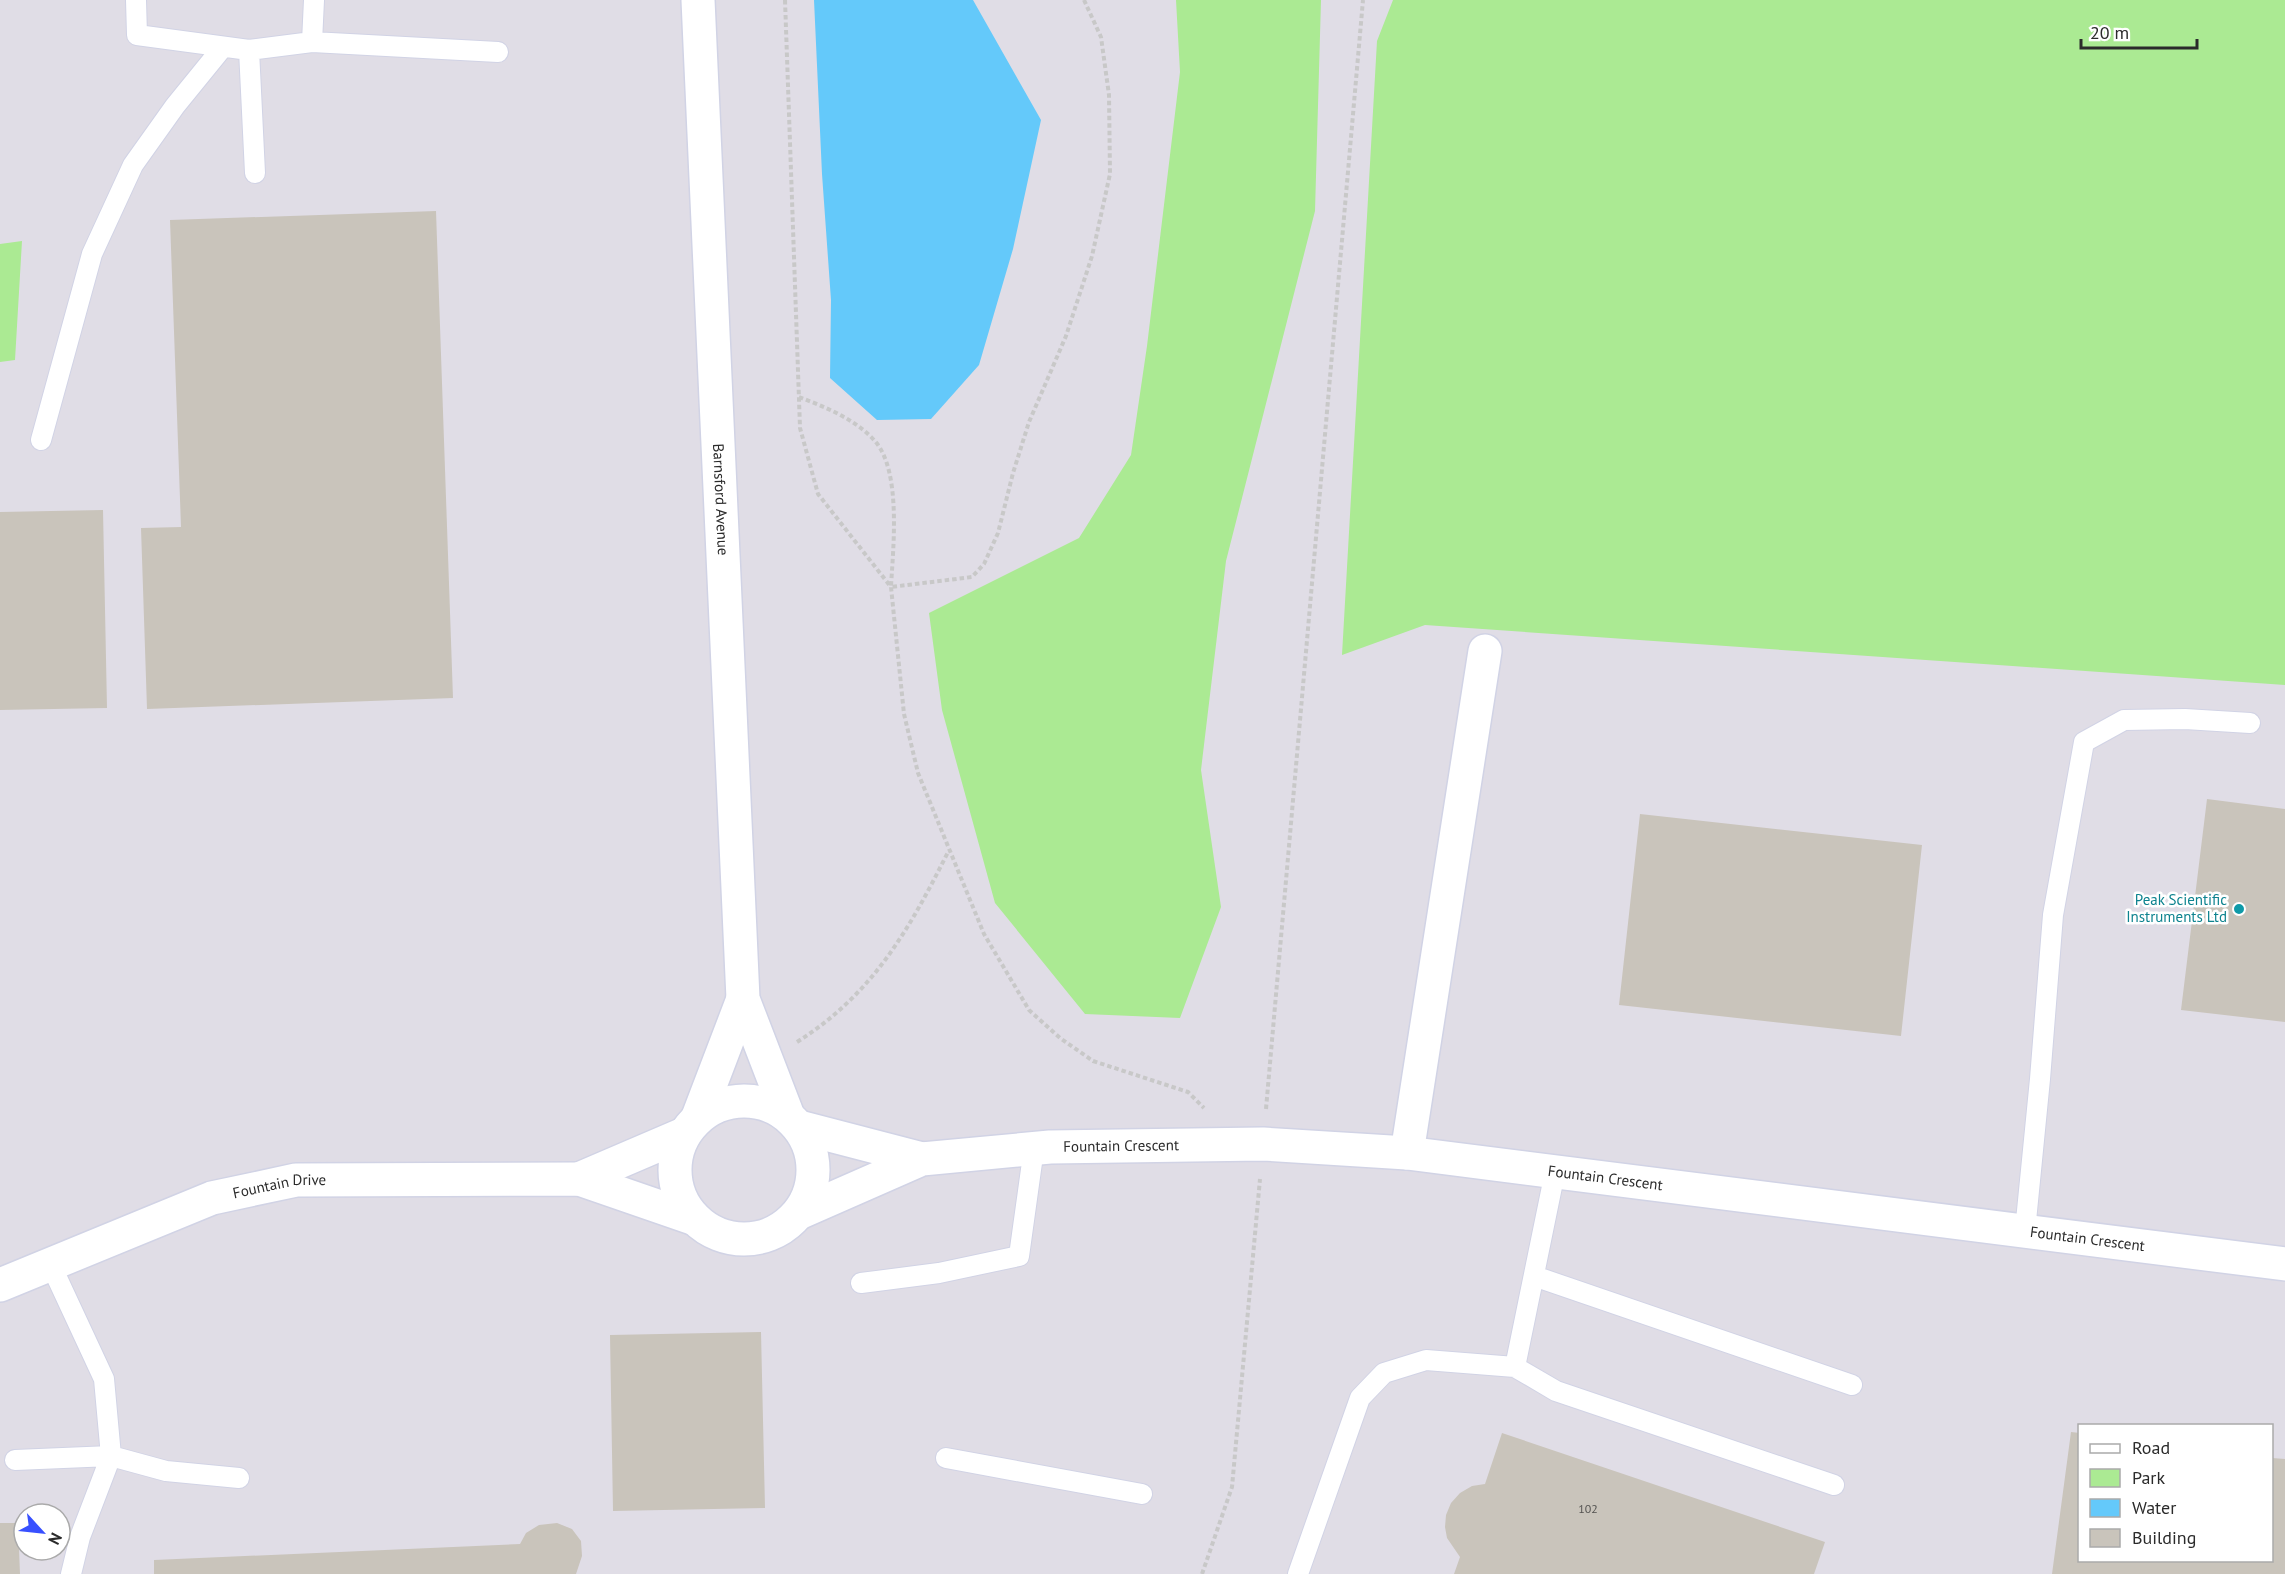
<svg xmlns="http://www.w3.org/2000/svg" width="2285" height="1574" font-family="'PT Sans',sans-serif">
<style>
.industrial{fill:#e0dde6;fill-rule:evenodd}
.green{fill:#abea93}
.water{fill:#64c9fa}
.building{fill:#c9c4bb}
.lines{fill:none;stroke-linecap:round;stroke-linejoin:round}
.service-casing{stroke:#d1d3e5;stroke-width:22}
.minor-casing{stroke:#d1d3e5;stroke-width:36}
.path{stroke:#c8c8c8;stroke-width:4;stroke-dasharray:4.5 3;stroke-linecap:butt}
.service{stroke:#fff;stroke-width:20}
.minor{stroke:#fff;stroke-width:33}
.culture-dot{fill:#0f9aa8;stroke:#fff;stroke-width:2}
.labels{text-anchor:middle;stroke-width:5;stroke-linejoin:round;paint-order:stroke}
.number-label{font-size:12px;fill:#52514f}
.street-label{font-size:15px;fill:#2b2b2b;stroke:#fff}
.culture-label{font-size:15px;fill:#0d838f;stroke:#fff;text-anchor:end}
</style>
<rect width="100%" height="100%" fill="#eee7db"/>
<!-- industrial -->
<path class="industrial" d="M0 0H2285V1574H0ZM2080 1426H2272V1560H2080ZM24 1514H60V1550H24Z"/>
<!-- green -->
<path class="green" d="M1176 0H1321L1315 211 1226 561 1201 770 1221 907 1180 1018 1085 1014 995 903 942 710 929 613 1079 538 1131 455 1147 346 1180 72Z
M1393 0H2285V685L1425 625 1342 655 1377 41Z
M22 241 15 360 0 362V244Z"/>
<!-- water -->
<path class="water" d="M814 0H973L1041 120 1013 249 979 365 931 419 877 420 830 378 831 300 822 174Z"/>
<!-- building -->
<path class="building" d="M436 211 453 698 147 709 141 528 181 527 170 220Z
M103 510 107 708 0 710V512Z
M2207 799 2285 809V1022L2181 1010Z
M1640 814 1922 845 1901 1036 1619 1005Z
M761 1332 765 1508 613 1511 610 1335Z
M2071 1432 2080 1433V1560H2272V1458L2285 1459V1574H2052Z
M1502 1433 1825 1542 1814 1574H1454L1460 1557 1447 1538 1445 1527 1446 1515 1451 1503 1460 1493 1472 1486 1485 1484Z
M0 1523H18L20 1574H0Z
M557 1523 572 1529 581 1541 582 1556 576 1574H154V1560L520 1544 526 1533 539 1525Z"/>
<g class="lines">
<!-- service casing -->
<g class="service-casing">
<path id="service" d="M136 0 137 35 249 50 312 42
M314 0 312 42 498 52
M249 50 255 173
M41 440 92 254 133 165 175 106 223 47
M2025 1231 2040 1079 2053 915 2084 742 2124 720 2185 719 2250 723
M1534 1276 1852 1385
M861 1283 939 1273 1019 1256 1034 1148
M1515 1367 1556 1391 1834 1485
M946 1458 1142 1494
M15 1460 111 1456 104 1379 51 1265
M71 1574 80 1537 111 1456 166 1471 239 1478
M1298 1574 1360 1398 1384 1373 1426 1360 1515 1367 1555 1172"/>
</g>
<!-- minor casing -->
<g class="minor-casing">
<g id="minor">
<path id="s1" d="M698 0 743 999 788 1116"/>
<circle cx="744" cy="1170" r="69"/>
<path d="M698 1117 743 999"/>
<path d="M799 1127 922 1159"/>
<path d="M1407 1153 1485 651"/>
<path d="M579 1179 684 1134"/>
<path id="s2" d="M799 1213 922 1159 1050 1147 1263 1144 1407 1153 2285 1264"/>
<path id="s3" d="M0 1285 212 1198 296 1180 579 1179 692 1218"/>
</g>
</g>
<!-- path -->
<path class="path" d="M785 0 800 428 818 494 891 587 904 714 918 773 984 934 1029 1010 1060 1038 1093 1061 1188 1092 1204 1108
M799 397C825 407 855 419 874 440 902 470 893 548 891 587L972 577 984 564 998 533 1013 473 1029 422 1066 336 1092 256 1110 174 1109 95 1101 37 1084 0
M797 1042C873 994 909 930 948 852
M1266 1109 1363 0
M1202 1574 1232 1487 1260 1179"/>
<!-- service -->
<use href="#service" class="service"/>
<!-- minor -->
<use href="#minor" class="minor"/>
</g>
<!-- markers -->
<circle class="culture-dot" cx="2239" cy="909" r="6"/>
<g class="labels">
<!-- number labels -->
<g class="number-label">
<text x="1588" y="1513">102</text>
</g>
<!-- street labels -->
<g class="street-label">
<text dy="5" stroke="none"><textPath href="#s1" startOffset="500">Barnsford Avenue</textPath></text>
<text dy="5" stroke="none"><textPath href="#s2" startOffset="334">Fountain Crescent</textPath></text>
<text dy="5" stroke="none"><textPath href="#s2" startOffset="820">Fountain Crescent</textPath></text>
<text dy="5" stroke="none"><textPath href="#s3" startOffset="298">Fountain Drive</textPath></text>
<text dy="5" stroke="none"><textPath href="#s2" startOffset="1306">Fountain Crescent</textPath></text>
</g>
<!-- culture labels -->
<g class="culture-label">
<text x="2227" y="905">Peak Scientific<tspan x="2227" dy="17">Instruments Ltd</tspan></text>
</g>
</g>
<!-- legend -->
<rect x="2078" y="1424" width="195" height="138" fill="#ffffff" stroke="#aaaaaa" stroke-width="1.5"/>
<rect x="2090" y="1444" width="30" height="9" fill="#ffffff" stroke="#aaaaaa" stroke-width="1.5"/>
<text x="2132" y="1454" font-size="18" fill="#2b2b2b">Road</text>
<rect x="2090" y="1469" width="30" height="18" fill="#abea93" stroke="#aaaaaa" stroke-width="1.5"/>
<text x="2132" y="1484" font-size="18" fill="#2b2b2b">Park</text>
<rect x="2090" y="1499" width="30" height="18" fill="#64c9fa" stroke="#aaaaaa" stroke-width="1.5"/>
<text x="2132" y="1514" font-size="18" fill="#2b2b2b">Water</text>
<rect x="2090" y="1529" width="30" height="18" fill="#c9c4bb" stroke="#aaaaaa" stroke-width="1.5"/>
<text x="2132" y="1544" font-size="18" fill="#2b2b2b">Building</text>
<!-- north arrow -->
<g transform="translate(42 1532) rotate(117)"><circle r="28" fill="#ffffff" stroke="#aaaaaa" stroke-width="1.5"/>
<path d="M0-4.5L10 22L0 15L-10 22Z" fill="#3850ff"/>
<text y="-9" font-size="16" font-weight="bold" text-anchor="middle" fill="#2b2b2b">N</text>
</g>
<!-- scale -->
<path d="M2081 39v9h116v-9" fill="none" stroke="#2b2b2b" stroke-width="3"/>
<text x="2090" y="39" font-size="18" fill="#2b2b2b" stroke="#ffffff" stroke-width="4.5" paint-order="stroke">20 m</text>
</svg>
